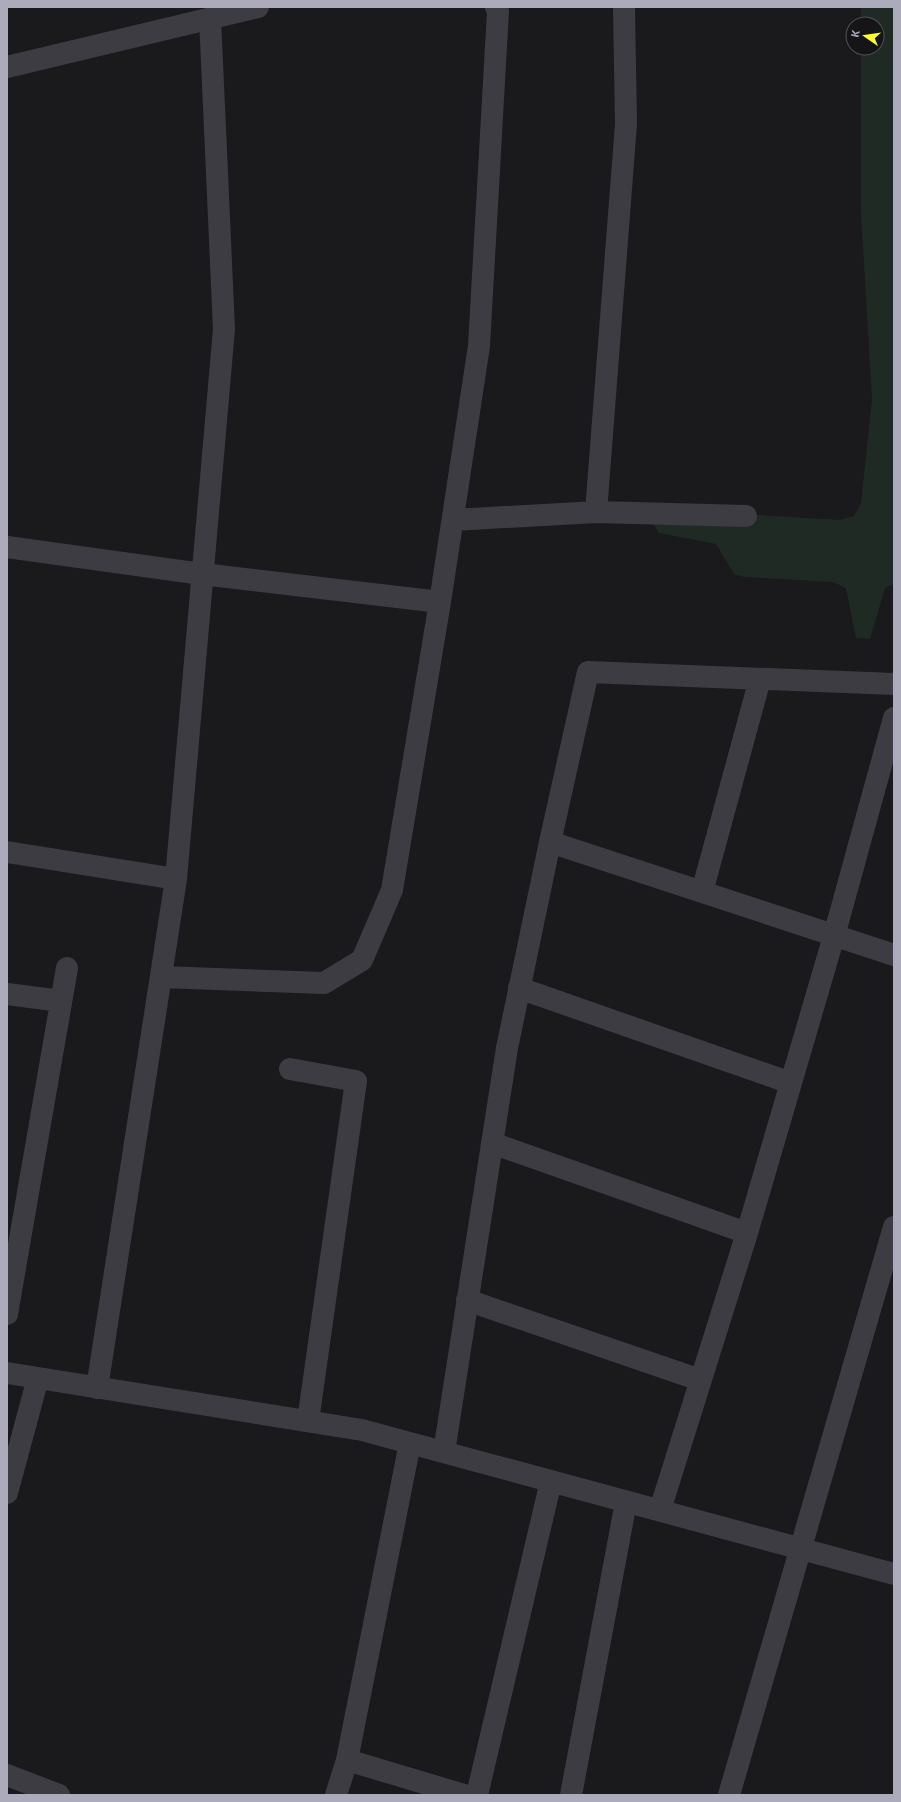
<svg xmlns="http://www.w3.org/2000/svg" width="901" height="1802" font-family="'Exo 2',sans-serif">
<style>
.green{fill:#202a25}
.lines{fill:none;stroke-linecap:round;stroke-linejoin:round}
.minor{stroke:#3d3c43;stroke-width:22}
</style>
<rect width="100%" height="100%" fill="#1a191c"/>
<!-- green -->
<path class="green" d="M861 7H894V584L885 588 870 639 856 638 846 588 833 582 744 577 734 574 716 544 659 533 643 508 840 520 854 516 861 503 872 399 861 213V48H877V24H861Z"/>
<g class="lines">
<!-- minor -->
<path class="minor" d="M7 67 258 7
M596 512 626 124 624 7
M453 520 596 512 746 516
M7 547 202 574 440 602
M550 842 894 955
M7 852 176 879
M702 892 760 679
M162 977 324 983 362 960 392 890 440 602 479 346 498 11 496 7
M519 988 791 1083
M7 994 61 1001
M290 1069 356 1081 308 1421
M492 1143 747 1233
M467 1300 700 1380
M7 1314 67 968
M7 1373 362 1430 894 1574
M97 1388 176 879 224 329 210 18
M444 1452 507 1048 550 842 588 672 894 684
M7 1493 38 1378
M660 1510 747 1233 834 936 894 718
M347 1760 464 1795
M7 1775 59 1795
M336 1795 347 1760 410 1443
M477 1795 551 1481
M571 1795 626 1502
M729 1795 894 1227"/>
</g>
<!-- border -->
<rect width="901" height="1802" fill="none" stroke="#ababbc" stroke-width="16"/>
<!-- north arrow -->
<g transform="translate(865 36) rotate(283)"><circle r="19" fill="#151417" stroke="#515059"/>
<path d="M0-3L7 15L0 10L-7 15Z" fill="#fcfa30"/>
<text y="-6" font-size="11" font-weight="bold" text-anchor="middle" fill="#ababbc">K</text>
</g>
</svg>
